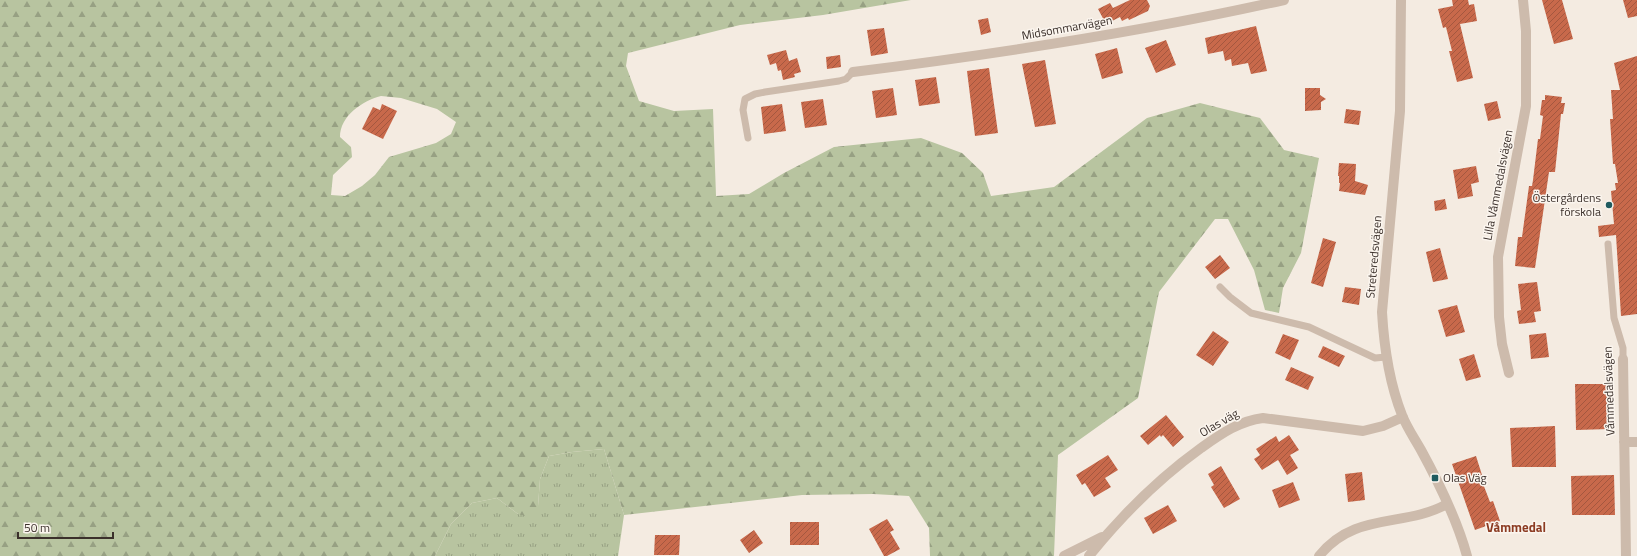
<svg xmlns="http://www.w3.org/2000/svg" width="1637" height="556" font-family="'Titillium Web',sans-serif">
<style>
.grass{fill:url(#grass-tufts)}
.forest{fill:url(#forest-firs);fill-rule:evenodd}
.building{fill:url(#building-hatch)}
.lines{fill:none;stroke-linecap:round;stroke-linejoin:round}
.service{stroke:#cdbbac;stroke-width:7}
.minor{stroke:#cdbbac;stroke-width:10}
.poi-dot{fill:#1f5a5e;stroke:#fbf5ee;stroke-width:1.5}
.labels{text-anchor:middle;stroke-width:3;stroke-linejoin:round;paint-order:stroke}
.street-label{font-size:12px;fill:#3b302b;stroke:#fbf5ee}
.poi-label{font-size:12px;fill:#3b302b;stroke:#fbf5ee;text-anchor:end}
.neighbourhood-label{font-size:13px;font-weight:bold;fill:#8c3b22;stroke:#fbf5ee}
</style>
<defs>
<pattern id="grass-tufts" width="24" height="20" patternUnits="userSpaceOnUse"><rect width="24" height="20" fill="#b8c4a0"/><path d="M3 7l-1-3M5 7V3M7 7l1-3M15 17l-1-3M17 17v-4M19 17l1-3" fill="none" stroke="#97a083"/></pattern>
<pattern id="forest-firs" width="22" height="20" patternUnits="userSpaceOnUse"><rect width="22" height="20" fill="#b8c4a0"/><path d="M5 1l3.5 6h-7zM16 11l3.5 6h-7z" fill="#97a083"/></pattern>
<pattern id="building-hatch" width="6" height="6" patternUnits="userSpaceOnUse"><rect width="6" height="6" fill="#c8694b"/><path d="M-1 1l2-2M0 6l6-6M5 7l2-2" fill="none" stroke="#a4573f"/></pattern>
</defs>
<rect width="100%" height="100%" fill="#f4ebe1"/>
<!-- grass -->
<path class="grass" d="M604 449 624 515 618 556H435L451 524 472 503 497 498 518 514 538 506 540 479 549 456 572 452Z"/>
<!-- forest -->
<path class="forest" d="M0 0H911L823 15 740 25 628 53 626 66 639 101 674 111 713 109 716 196 749 194 784 173 834 147 921 138 962 153 983 173 991 196 1054 187 1147 118 1200 103 1260 118 1284 150 1319 158 1301 253 1283 288 1279 313 1265 310 1254 270 1228 219H1215L1159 292 1138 398 1058 455 1054 556H930L929 528 909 496 873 494 802 495 624 515 604 449 572 452 549 456 540 479 538 506 535 519 518 514 497 498 472 503 451 524 435 556H0ZM381 96 401 98 437 109 456 122 451 134 436 143 389 157 375 175 362 186 345 196 331 195 333 175 352 157 351 147 340 137C340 116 362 101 381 96Z"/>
<!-- building -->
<path class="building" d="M1130 0H1147L1150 6 1148 11 1129 20 1128 18 1122 21 1120 17 1106 24 1098 9 1110 3 1113 8Z
M1452 0H1468L1469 5 1474 4 1477 21 1460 24 1473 78 1457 82 1449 51H1452L1446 27 1443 28 1438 9 1453 6Z
M1542 0H1562L1573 39 1554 44Z
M1623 0H1637V16L1628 18Z
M988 18 991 32 981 35 978 20Z
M1256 26 1267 71 1251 74 1248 63 1232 66 1231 59 1225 61 1223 51 1208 54 1205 38Z
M884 28 888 53 871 56 867 30Z
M1166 40 1176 65 1156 73 1145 48Z
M1117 48 1123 73 1102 79 1095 54Z
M786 50 789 61 797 58 801 72 794 74 795 77 783 80 781 70 778 71 776 63 770 65 767 55Z
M840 55 841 67 827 69 826 57Z
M1637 56V314L1621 316 1616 235 1599 237 1598 226 1614 224 1611 191 1616 190 1615 183H1618L1615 164H1613L1610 119H1613L1611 90H1620L1614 63Z
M1045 60 1056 124 1035 127 1022 64Z
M989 68 998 133 975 136 967 71Z
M936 77 940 103 919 106 915 80Z
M893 88 897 115 876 118 872 91Z
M1305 88H1320V95L1326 99 1321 102V110L1305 111Z
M1545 95 1562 97 1561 103H1565L1563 114H1561L1555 172H1549L1535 268 1515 266 1518 237H1522L1529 186H1532L1533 180 1538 139H1540L1543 116 1540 115 1542 100H1545Z
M823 99 827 125 805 128 801 102Z
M1497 101 1501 118 1488 121 1484 104Z
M382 104 397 111 383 139 362 129 373 107 380 110Z
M782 104 786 131 764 134 761 107Z
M1346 109 1361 111 1359 125 1344 123Z
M1339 163 1356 164 1355 181 1368 185 1365 195 1339 191 1340 183H1339V176H1338Z
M1476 166 1479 182 1471 184 1473 196 1458 199 1453 170Z
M1445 199 1447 209 1435 211 1434 201Z
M1323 238 1336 242 1323 287 1311 283Z
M1440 248 1448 279 1433 282 1426 252Z
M1220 255 1230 268 1215 279 1205 267Z
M1537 282 1541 311 1534 312 1536 322 1519 324 1517 311 1521 310 1518 284Z
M1345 287 1361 289 1359 305 1342 302Z
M1457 305 1465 332 1446 337 1438 310Z
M1213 331 1229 342 1213 366 1196 355Z
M1546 333 1549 357 1531 359 1529 335Z
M1283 334 1299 340 1290 360 1275 353Z
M1323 346 1345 356 1339 367 1318 357Z
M1474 354 1481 377 1466 381 1459 359Z
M1291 367 1314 377 1308 390 1285 380Z
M1575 384H1609L1610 429 1576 430Z
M1166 415 1184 437 1173 447 1163 435 1161 437 1160 435 1148 445 1140 436Z
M1555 426 1556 467H1512L1510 428Z
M1289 435 1299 450 1290 455 1298 468 1287 475 1278 460 1262 470 1254 459 1260 455 1256 449 1276 436 1279 442Z
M1108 455 1118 470 1105 478 1111 487 1094 497 1085 483 1082 485 1076 475Z
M1476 456 1482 475 1480 476 1490 502 1493 501 1500 521 1475 530 1452 464Z
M1221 466 1240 499 1224 508 1211 487 1214 485 1208 474Z
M1362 472 1365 500 1348 502 1345 474Z
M1614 475 1615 515H1572L1571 476Z
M1293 482 1300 500 1279 508 1272 490Z
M1168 505 1177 521 1153 534 1144 518Z
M887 519 894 530 890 532 900 549 887 556H884L869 529Z
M790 522H819V545H790Z
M754 530 763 543 749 553 740 540Z
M655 535H680L679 555H654Z"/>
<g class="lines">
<!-- service -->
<path class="service" d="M748 138 743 110 745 99 755 94 765 92 839 81 846 79 853 72
M1608 244 1614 318 1623 348V359
M1220 287 1230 297 1251 313 1309 327 1375 358 1386 357"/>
<!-- minor -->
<path class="minor" d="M1401 0 1400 111 1382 312C1384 347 1389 382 1402 415 1407 428 1415 439 1421 450 1439 483 1457 519 1467 556
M853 72C997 54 1142 32 1284 0
M1623 359 1626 556
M1509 373 1502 344 1499 317 1498 257 1526 106V31L1523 0
M1624 442H1637
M1064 556 1102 537
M1089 556C1122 515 1158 479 1201 448 1221 434 1239 421 1263 418L1363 431 1383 426 1403 417
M1319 556C1355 511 1404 528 1447 504"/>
</g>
<!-- markers -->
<g class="poi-dot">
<circle cx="1609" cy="205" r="4"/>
<rect x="1431" y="474" width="8" height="8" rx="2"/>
</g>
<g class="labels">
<!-- street labels -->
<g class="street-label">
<text transform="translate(1067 28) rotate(-10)" y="4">Midsommarvägen</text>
<text transform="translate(1498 185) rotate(-79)" y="4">Lilla Våmmedalsvägen</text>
<text transform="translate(1374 257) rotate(-85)" y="4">Streteredsvägen</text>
<text transform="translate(1609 391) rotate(-92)" y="4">Våmmedalsvägen</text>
<text transform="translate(1219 423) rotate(-30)" y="4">Olas väg</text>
</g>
<!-- poi labels -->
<g class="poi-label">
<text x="1601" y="202">Östergårdens<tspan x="1601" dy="14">förskola</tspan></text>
<text x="1443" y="482" text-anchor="start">Olas Väg</text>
</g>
<!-- neighbourhood labels -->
<g class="neighbourhood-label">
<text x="1516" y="532">Våmmedal</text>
</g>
</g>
<!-- scale -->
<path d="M18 532v6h95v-6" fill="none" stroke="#3b302b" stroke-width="2"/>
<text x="24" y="532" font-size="12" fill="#3b302b" stroke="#fbf5ee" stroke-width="3" paint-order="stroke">50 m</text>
</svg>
